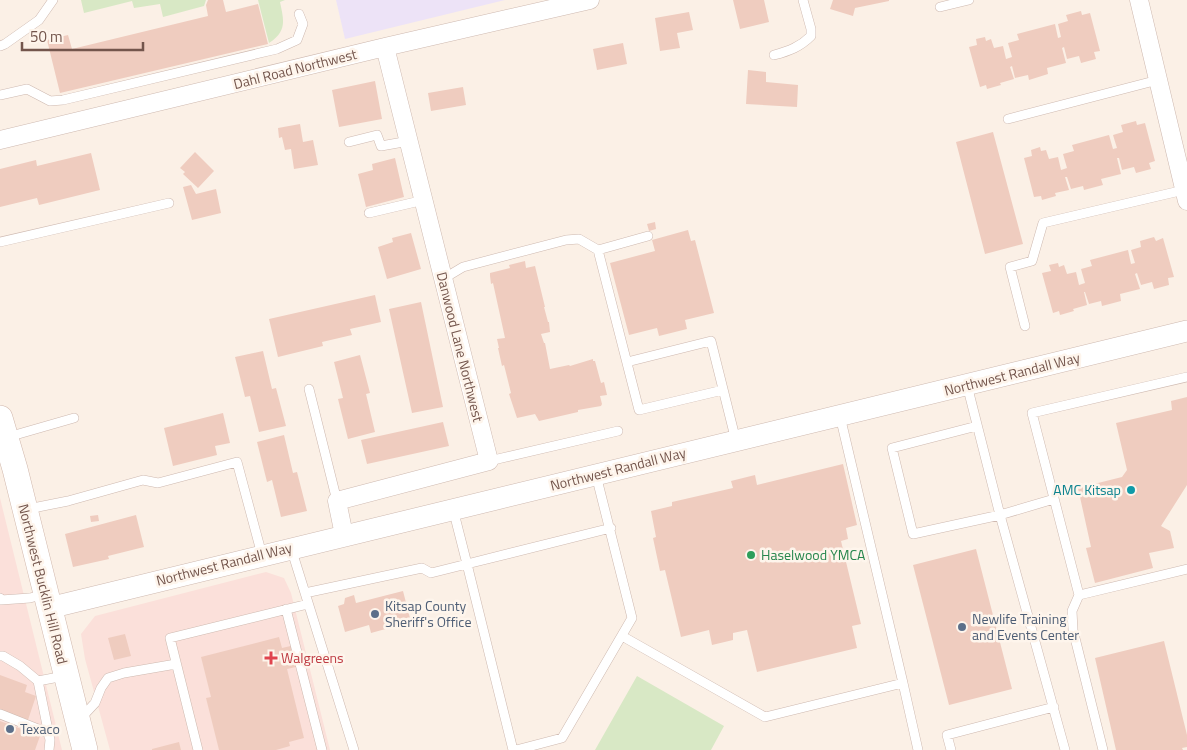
<svg xmlns="http://www.w3.org/2000/svg" width="1187" height="750" font-family="'Titillium Web',sans-serif">
<style>
.commercial{fill:#fbe0da}
.education{fill:#ede3f7}
.green{fill:#d8e8c5}
.building{fill:#efccbf}
.lines{fill:none;stroke-linecap:round;stroke-linejoin:round}
.service-casing{stroke:#ceb9b0;stroke-width:10}
.minor-casing{stroke:#ceb9b0;stroke-width:19}
.tertiary-casing{stroke:#ceb9b0;stroke-width:22}
.secondary-casing{stroke:#d1b8ad;stroke-width:26}
.service{stroke:#fff;stroke-width:9}
.minor{stroke:#fff;stroke-width:18}
.tertiary{stroke:#fff;stroke-width:21}
.secondary{stroke:#fff;stroke-width:25}
.culture-dot{fill:#0f9aa8;stroke:#fef5ec;stroke-width:2}
.leisure-dot{fill:#2e9e5b;stroke:#fef5ec;stroke-width:2}
.service-dot{fill:#5c6f8a;stroke:#fef5ec;stroke-width:2}
.health-dot{fill:#e0444e;stroke:#fef5ec;stroke-width:2}
.labels{text-anchor:middle;stroke-width:5;stroke-linejoin:round;paint-order:stroke}
.street-label{font-size:14px;fill:#73554c;stroke:#fef5ec}
.culture-label{font-size:14px;fill:#0d838f;stroke:#fef5ec;text-anchor:end}
.leisure-label{font-size:14px;fill:#27864d;stroke:#fef5ec;text-anchor:start}
.service-label{font-size:14px;fill:#4e5e75;stroke:#fef5ec;text-anchor:start}
.health-label{font-size:14px;fill:#be3a42;stroke:#fef5ec;text-anchor:start}
</style>
<rect width="100%" height="100%" fill="#fbf0e6"/>
<!-- commercial -->
<path class="commercial" d="M0 498 62 750H0Z
M266 572 284 578 291 593 330 750H110L85 659 81 634 95 616Z"/>
<!-- education -->
<path class="education" d="M336 0H505L345 39Z"/>
<!-- green -->
<path class="green" d="M81 0H206L204 6 163 17 160 4 134 8 132 1 84 13Z
M258 0H285L280 2C284 21 287 31 269 43Z
M637 676 724 726 711 750H595Z"/>
<!-- building -->
<path class="building" d="M208 0H223L226 12 258 4 268 44 60 93 47 40 68 35 72 49 208 16 206 5Z
M733 0H764L769 22 740 29Z
M833 0H889V1L855 8 853 16 830 9Z
M1081 11 1082 15 1090 13 1100 51 1094 52 1096 59 1081 63 1079 56 1067 59 1064 47 1062 48 1066 63 1047 68 1048 74 1029 80 1028 75 1015 78 1012 66 1010 67 1014 79 1000 83 1001 85 987 89 986 85 980 87 969 47 977 45 976 39 985 37 986 41 991 39 994 48 1003 46 1006 59 1012 57 1008 43 1019 40 1017 34 1055 24 1058 38 1061 37 1058 24 1068 21 1066 15Z
M689 12 693 30 677 33 680 48 660 51 655 18Z
M623 43 627 64 597 70 593 49Z
M748 70 766 72V82L798 85 797 107 746 104Z
M375 81 382 119 339 127 332 90Z
M463 87 466 105 431 111 428 93Z
M1136 121 1137 125 1145 123 1155 161 1149 163 1151 169 1136 173 1134 167 1122 170 1119 158H1117L1121 174 1101 179 1103 185 1084 190 1083 186 1071 189 1067 177H1065L1069 190 1055 193 1056 196 1042 200 1041 196 1034 197 1024 158 1032 156 1031 150 1040 147 1041 151 1046 150 1049 159 1058 157 1061 170 1067 168 1063 154 1074 151 1072 145 1109 135 1113 149 1117 148 1113 135 1123 132 1121 125Z
M300 124 303 142 313 140 318 165 294 169 291 149 285 150 282 137 279 138 278 128Z
M993 132 1023 244 985 254 956 142Z
M195 152 214 171 198 188 183 174 185 172 180 168Z
M91 153 100 190 39 205 37 198 0 207V169L36 160 37 166Z
M395 158 404 197 366 207 358 174 373 170 372 164Z
M191 185 196 194 216 189 221 213 192 220 183 187Z
M655 222 656 229 649 231 647 224Z
M688 230 691 241 695 240 714 313 685 320 687 329 659 336 657 328 629 335 610 263 655 251 652 240Z
M411 233 421 269 387 279 378 247 393 242 392 238Z
M1154 237 1156 241 1163 238 1174 277 1168 278 1169 285 1154 289 1152 282 1141 285 1137 273 1135 274 1140 289 1120 294 1121 301 1102 306 1101 301 1089 304 1085 292H1084L1087 305 1073 309 1074 311 1060 315 1059 311 1053 313 1042 273 1051 271 1049 265 1058 263 1059 267 1064 265 1067 274 1076 272 1079 285 1085 283 1081 269 1092 266 1090 260 1128 250 1131 264 1135 263 1131 250 1141 247 1140 241Z
M525 261 526 268 535 266 545 307H544L548 322H549L550 332 541 334 544 343H545L550 369 569 365 570 366 593 359V361H595L601 383 604 382 607 395 600 396 602 404 601 406 578 410V412L539 421 535 414 517 418 509 394 511 393 504 365 502 366 498 348H499L497 339 505 338 493 283 491 284 490 276V273L510 268 509 265Z
M375 295 381 322 350 329 352 335 322 342 323 346 278 357 269 319Z
M421 302 443 407 412 413 389 309Z
M263 351 272 389 276 388 286 426 259 432 250 396 245 397 235 357Z
M360 355 370 393 366 394 375 432 348 439 338 399 343 398 334 362Z
M1187 397V485L1161 526 1170 531 1174 548 1149 553 1153 568 1095 583 1086 548 1091 547 1078 488 1122 477 1127 470 1116 423 1172 410 1171 401Z
M223 413 230 443 215 446 217 455 173 466 164 428Z
M443 422 449 446 367 464 361 440Z
M284 435 293 473 297 472 307 511 281 517 272 480 267 482 257 442Z
M843 464 857 525 846 528 848 539 841 541 861 624 852 626 857 648 757 672 747 630 733 633V640L712 645 709 630 681 637 665 570 660 571 653 538 656 537 651 511 672 506V502L733 488 731 481 755 475 757 485Z
M98 515 99 521 91 522 90 516Z
M136 515 144 547 108 556 109 559 73 567 65 534Z
M976 549 1012 689 949 705 913 565Z
M403 591 411 622 371 633 369 625 345 632 338 606 344 604 345 598 354 595 356 603Z
M125 634 131 656 114 660 108 638Z
M279 637 282 648 295 645 300 666 287 669 304 738 289 742 290 746 276 750H219L206 698 211 697 201 657Z
M1164 641 1187 735V747L1182 748 1183 750H1116L1095 658Z
M0 675 27 685 25 692 36 696 28 720 0 710Z
M0 721 40 736 35 750H0Z
M179 742 181 750H152V749Z"/>
<g class="lines">
<!-- service casing -->
<g class="service-casing">
<path id="service" d="M940 7 969 0
M0 46 5 44 39 20 53 0
M774 55C789 51 800 47 811 36V29L803 0
M0 95 27 89 50 101 63 100 277 49 297 40 303 24 299 14
M1008 119 1158 80
M349 142 377 135 381 146 409 141
M369 213 424 200
M648 236 598 250 639 410 723 390
M0 242 169 203
M443 279 463 267 566 240 579 239 598 250
M1025 326 1010 267 1032 261 1043 223 1184 190
M627 362 711 341 736 441
M1187 377 1032 413 1079 595 1187 569
M967 385 1000 515 1065 750
M309 389 337 501
M840 416 903 683
M977 426 892 448 913 534 1000 515 1054 499
M8 437 74 418
M489 461 618 431
M28 509 68 501 143 480 158 483 237 462 262 555
M291 548 354 750
M305 593 422 568 431 573 467 564 453 509
M1079 595 1072 611 1073 630 1103 750
M0 598 1 600 30 598 45 594
M286 609 322 750
M622 636 765 717 903 683 918 750
M0 656H3L20 666 38 681 50 740 49 750
M38 681 64 676
M0 714 48 733
M81 718 95 703 101 688 108 678 124 673 176 664
M198 750 170 638 308 604
M513 750 467 564 611 528
M516 750 562 738 632 618 596 475
M951 750 947 735 1054 707"/>
</g>
<!-- minor casing -->
<g class="minor-casing">
<path id="minor" d="M1139 0 1187 201
M0 140 385 47 590 0
M344 535 337 501 489 461 385 47"/>
</g>
<!-- tertiary casing -->
<g class="tertiary-casing">
<path id="tertiary" d="M49 608 1187 331"/>
</g>
<!-- secondary casing -->
<g class="secondary-casing">
<path id="secondary" d="M0 418 15 469 85 750"/>
</g>
<!-- service -->
<use href="#service" class="service"/>
<!-- minor -->
<use href="#minor" class="minor"/>
<!-- tertiary -->
<use href="#tertiary" class="tertiary"/>
<!-- secondary -->
<use href="#secondary" class="secondary"/>
</g>
<!-- markers -->
<circle class="culture-dot" cx="1131" cy="490" r="5"/>
<circle class="leisure-dot" cx="751" cy="555" r="5"/>
<g class="service-dot">
<circle cx="375" cy="614" r="5"/>
<circle cx="962" cy="627" r="5"/>
<circle cx="10" cy="729" r="5"/>
</g>
<path class="health-dot" d="M268.5 650.5h5v5h5v5h-5v5h-5v-5h-5v-5h5z"/>
<g class="labels">
<!-- street labels -->
<g class="street-label">
<text transform="translate(295 69) rotate(-14)" y="5">Dahl Road Northwest</text>
<text transform="translate(460 347) rotate(76)" y="5">Danwood Lane Northwest</text>
<text transform="translate(1012 374) rotate(-14)" y="5">Northwest Randall Way</text>
<text transform="translate(618 469) rotate(-14)" y="5">Northwest Randall Way</text>
<text transform="translate(224 564) rotate(-14)" y="5">Northwest Randall Way</text>
<text transform="translate(43 584) rotate(76)" y="5">Northwest Bucklin Hill Road</text>
</g>
<!-- culture labels -->
<g class="culture-label">
<text x="1121" y="495">AMC Kitsap</text>
</g>
<!-- leisure labels -->
<g class="leisure-label">
<text x="761" y="560">Haselwood YMCA</text>
</g>
<!-- service labels -->
<g class="service-label">
<text x="385" y="611">Kitsap County<tspan x="385" dy="16">Sheriff's Office</tspan></text>
<text x="972" y="624">Newlife Training<tspan x="972" dy="16">and Events Center</tspan></text>
<text x="20" y="734">Texaco</text>
</g>
<!-- health labels -->
<g class="health-label">
<text x="281" y="663">Walgreens</text>
</g>
</g>
<!-- scale -->
<path d="M22 42v8h121v-8" fill="none" stroke="#73554c" stroke-width="2.5"/>
<text x="30" y="42" font-size="15" fill="#73554c" stroke="#fef5ec" stroke-width="4" paint-order="stroke">50 m</text>
</svg>
